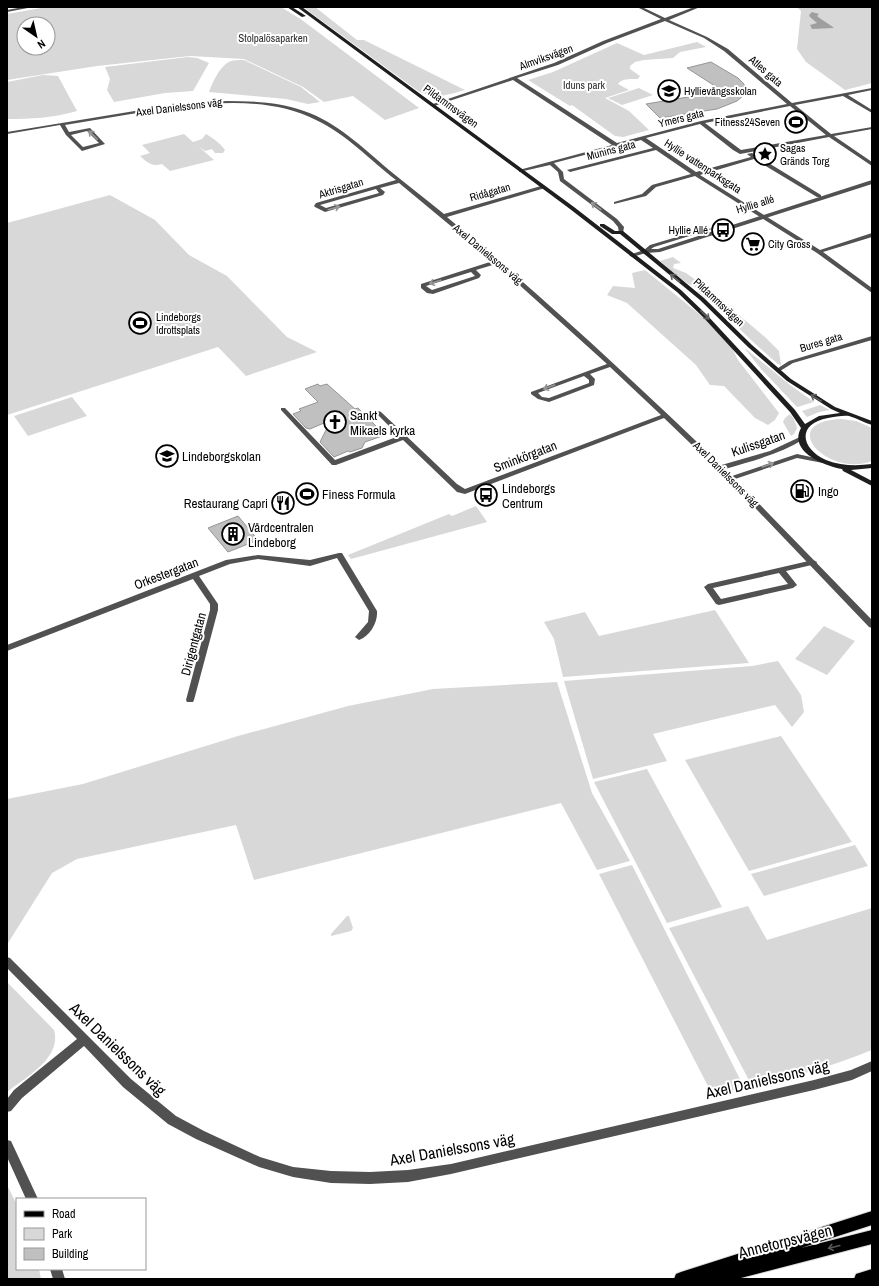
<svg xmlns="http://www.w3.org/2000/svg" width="879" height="1286" font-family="'Archivo Narrow',sans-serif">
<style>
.green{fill:#d8d8d8;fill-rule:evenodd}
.water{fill:#9f9f9f}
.building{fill:#c0c0c0;stroke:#959595}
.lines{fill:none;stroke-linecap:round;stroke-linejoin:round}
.primary-casing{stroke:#dbdbdb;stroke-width:2}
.minor{fill:#515151;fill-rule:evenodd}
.tertiary{fill:#515151;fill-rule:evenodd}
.secondary{fill:#1e1e1e;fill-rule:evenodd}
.primary{fill:#000;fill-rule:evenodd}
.oneway{stroke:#979797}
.oneway2{stroke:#626262}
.oneway3{stroke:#595959}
.labels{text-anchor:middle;stroke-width:4;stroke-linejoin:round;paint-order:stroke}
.far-park-label{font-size:11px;fill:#2f2f2f;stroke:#fff}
.far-street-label{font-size:11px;fill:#000;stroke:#fff}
.far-poi-label{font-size:11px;fill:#000;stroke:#fff;text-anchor:start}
.poi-label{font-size:13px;fill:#000;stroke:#fff;text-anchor:start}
.street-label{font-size:13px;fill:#000;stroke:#fff}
.near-street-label{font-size:16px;fill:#000;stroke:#fff}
</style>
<rect width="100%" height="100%" fill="#fff"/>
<!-- green -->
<path class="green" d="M47 7H281L302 20 419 108 385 120 353 96 324 102 303 87 244 59 190 56 97 66 7 80V14ZM24 24H48V48H24Z
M303 7H315L357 40H364L465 90C446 95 437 100 418 91Z
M797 7H872V83L845 90 806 62 797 49 801 11Z
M697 42 706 47 680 52 673 58 644 60 635 62 630 66V69L640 76 638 79C631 79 622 78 618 84L629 90 605 98 629 111 649 130 623 137 615 136 572 105 570 106 528 80 553 72 617 43 644 55Z
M188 57 197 58 209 63 193 91 165 93 114 102 107 90 110 79 105 67Z
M244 60 301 87 320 102 308 104 286 99 209 92C213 82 220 65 231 61 234 60 240 60 244 60Z
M43 75 58 76 77 111C53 118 31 119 7 119V82Z
M639 88 653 95 622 105 608 98Z
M184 134 193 142 202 139 206 134C213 138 220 143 225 150L223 153H215L212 149 205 151 198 146 214 160 170 171 162 164C152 167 148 163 140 156L150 153 142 145Z
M110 195 155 220 189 255 227 276 287 337 317 352 246 376 218 347 7 415V223Z
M673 257 681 263 674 264 673 268 686 273 704 286 703 288C690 290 670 269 660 261Z
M645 270 704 318 730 344 738 360 779 413 775 420 768 425 755 418 724 386 710 385 696 365 627 303 607 295 613 286 635 288 632 273Z
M697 291 713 293 765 337 779 351 781 365 778 364C750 341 726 313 697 291Z
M745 349H746L790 385 814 402 797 407 761 369Z
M72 397 87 416 28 436 14 416Z
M820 405 830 410 819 412 807 417 802 411Z
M790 414 794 419 797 428 794 434 791 436 783 422 785 418Z
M841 419 856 421 872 428V461C828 478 775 422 841 419Z
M476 506 487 522 351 559 348 555 449 514 452 516Z
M715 610 749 663 563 677 554 639 544 622 585 612 599 636Z
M824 626 855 641 827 675 795 659Z
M778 661 801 695 804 712 792 727 775 705 653 734 667 761 593 779 564 681 752 666Z
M557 682 592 793 630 861 597 870 561 803 254 880 236 825 77 859 52 873 8 943 7 942V799L83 784 238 736 348 706 433 689Z
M781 736 852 842 749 871 685 760Z
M647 769 722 907 667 923 594 782Z
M855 845 868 866 764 896 751 874Z
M632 865 744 1087 713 1096 599 874Z
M748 906 767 940 872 908V1050C833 1066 793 1077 752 1086L669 928Z
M347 916H349L353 928 351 931 331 936V934Z
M7 982 54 1030C62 1058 26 1077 7 1092Z
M7 1185 17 1205V1269H39L41 1279H7Z"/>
<!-- water -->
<path class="water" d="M812 12 819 14 817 16C823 21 828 23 834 28L812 29 810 25 817 23 810 17 809 15Z"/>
<!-- building -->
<path class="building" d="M711 62 738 78 744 84 745 90 744 95 737 101 717 109 660 118 646 104 700 95 718 88 687 68Z
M318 384 320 386 327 384 355 409 358 408 385 435 365 442 362 448 350 452 348 451 334 457 320 442 331 420 310 429 306 428 293 414 301 411 299 409 318 402 305 389Z
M238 516 258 540 228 552 208 528Z"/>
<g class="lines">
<!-- primary casing -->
<g class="primary-casing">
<path id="primary" d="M872 1211V1225L801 1248 872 1230V1244L737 1279H674L676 1274 681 1272Z
M872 1269V1279H854L856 1274Z"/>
</g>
<!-- minor -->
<path class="minor" d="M637 7H642L665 18 694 7H700L669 20 707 37 728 49 792 103 872 88V90L848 95 872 110V113L843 96 795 105 831 134 872 127V129L834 136 872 162V166L829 137 740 154 733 150 700 124 646 138 696 172 751 157 747 154 752 153 821 195V197H817L754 159 700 175 820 250 872 233V237L823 252 872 288V293L817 253 695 176 656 187 646 196 614 204V202L642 194 652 185 691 174 656 150 570 172 567 170 653 148 641 140 554 163 563 172 564 179 617 219 624 227 623 233H619L618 227 613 221 560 181 558 172 550 165 519 172V170L612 145 513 80 434 106 430 105 554 63 603 41 661 19ZM665 21 704 38 724 51 787 104 701 121 617 143 517 78 558 65 607 43ZM790 106 826 135 741 150 705 123Z
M226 101C252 101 279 102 304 111 337 122 363 148 389 170 407 185 426 199 444 214L541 186H545V188L447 217C543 297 633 380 722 466L723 468 722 470H718L664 418 465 494 457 492 453 488 403 440 336 465H332L281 410V408H285L335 460 399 436 376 413 379 411 381 412 457 484 465 489 661 415 610 367 590 374 595 379 594 385 549 402 538 399 531 394V392L607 364 496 264 476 270 481 275 479 278 433 294 427 293 421 288V284L493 261 399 183 380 188 385 192 383 195 325 212 315 207 314 206 316 203 396 180C370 160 346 134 316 120 260 92 190 105 131 114 109 118 87 121 65 125L69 132 90 128 105 144 82 151 66 135 60 125 7 134V132L165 106ZM87 131 99 143 83 147 71 135ZM376 189 379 193 326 208 320 205ZM471 272 475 276 432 290 426 286ZM584 376 589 380V383L549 398 542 397 538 393Z
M872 336V340L793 363 780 371 778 372 775 370 789 361Z
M339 553H342L377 611C378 622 370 636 359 640L355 637 368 622 369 611 337 558 310 566 258 559 230 564 199 576 218 604V610L194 700 193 702H187L186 700 210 610V604L193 579 7 651V645L226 560 258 555 310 560Z
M813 560 817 562 816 564 786 571 797 585 793 588 719 605 716 604 704 587 708 584ZM779 573 788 584 721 599 713 588Z"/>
<!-- tertiary -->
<path class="tertiary" d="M23 7H33L7 12V10Z
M872 180V184L660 252 646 253 632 257 629 255 644 250 650 245 707 228 712 229 654 247 651 249H658Z
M802 436 805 438 804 439C780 454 752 461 725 469L732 476 797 454 825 460 826 461 825 462 823 463 797 458 735 479 872 620V628L869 627 717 468 718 466 770 451Z
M7 957 10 958 131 1079 176 1116 204 1131 260 1157 293 1167 331 1171 370 1172 408 1170 451 1164 814 1080 851 1070 872 1061V1071L852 1080 814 1090 451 1174 408 1182 370 1184 331 1183 293 1177 259 1167 196 1139 168 1124 123 1087 84 1046 22 1098 11 1111 7 1112V1099L14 1090 77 1039 7 968Z
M7 1140 11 1141 38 1199H26L7 1157Z
M50 1269H62L65 1279H53Z"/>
<!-- secondary -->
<path class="secondary" d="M287 7H292L306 16 302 17Z
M297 7H302L574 207 681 290 707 315 795 410 805 424 819 416 840 413 831 409 787 381 748 347 700 300 620 234H612L600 226V224H604L615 231H623L704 298 752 345 791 379 835 407 872 421V425C864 423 857 418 849 416 844 415 834 417 828 418 796 424 801 449 826 460 841 466 857 466 872 464V468L851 470 872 481V486L843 471 842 469C825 466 788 452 801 428L790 412 703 317 677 292 570 209Z"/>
<!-- primary -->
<use href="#primary" class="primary"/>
</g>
<!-- one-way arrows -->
<defs><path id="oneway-shaft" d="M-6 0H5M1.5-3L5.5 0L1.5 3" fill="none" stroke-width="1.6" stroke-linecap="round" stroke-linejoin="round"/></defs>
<g class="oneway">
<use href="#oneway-shaft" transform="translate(93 135) rotate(-135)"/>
<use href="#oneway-shaft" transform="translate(596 206) rotate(-144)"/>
<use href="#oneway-shaft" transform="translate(334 208) rotate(-16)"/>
<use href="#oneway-shaft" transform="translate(435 282) rotate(162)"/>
<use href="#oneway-shaft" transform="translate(549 387) rotate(160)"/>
<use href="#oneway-shaft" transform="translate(768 465) rotate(-20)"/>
</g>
<g class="oneway2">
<use href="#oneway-shaft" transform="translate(675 278) rotate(-141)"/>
<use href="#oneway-shaft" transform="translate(705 315) rotate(45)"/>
<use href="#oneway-shaft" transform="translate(816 398) rotate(-149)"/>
</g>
<use class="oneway3" href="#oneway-shaft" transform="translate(834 1247) rotate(166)"/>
<!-- icons -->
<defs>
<g id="school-ring" transform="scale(1.15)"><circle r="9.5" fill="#fff" stroke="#000" stroke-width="1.5"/><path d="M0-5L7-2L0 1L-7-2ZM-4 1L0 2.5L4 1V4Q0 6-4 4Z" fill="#000"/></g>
<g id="stadium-ring" transform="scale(1.15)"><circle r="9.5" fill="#fff" stroke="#000" stroke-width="1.5"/><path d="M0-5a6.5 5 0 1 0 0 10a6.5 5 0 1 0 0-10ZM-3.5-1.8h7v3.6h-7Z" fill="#000"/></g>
<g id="sight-ring" transform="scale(1.15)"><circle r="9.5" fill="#fff" stroke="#000" stroke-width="1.5"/><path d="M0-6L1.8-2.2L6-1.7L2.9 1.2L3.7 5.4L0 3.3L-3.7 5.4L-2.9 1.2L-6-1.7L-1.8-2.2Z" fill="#000"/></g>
<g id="bus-ring" transform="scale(1.15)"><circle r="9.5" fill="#fff" stroke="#000" stroke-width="1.5"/><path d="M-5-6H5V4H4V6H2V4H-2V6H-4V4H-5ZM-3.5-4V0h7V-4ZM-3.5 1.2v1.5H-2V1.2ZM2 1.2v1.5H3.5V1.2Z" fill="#000"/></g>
<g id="supermarket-ring" transform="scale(1.15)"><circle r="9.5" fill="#fff" stroke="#000" stroke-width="1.5"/><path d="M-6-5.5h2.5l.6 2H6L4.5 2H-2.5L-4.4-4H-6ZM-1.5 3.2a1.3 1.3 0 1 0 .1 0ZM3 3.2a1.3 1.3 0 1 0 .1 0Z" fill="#000"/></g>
<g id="church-ring" transform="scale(1.15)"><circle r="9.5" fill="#fff" stroke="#000" stroke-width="1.5"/><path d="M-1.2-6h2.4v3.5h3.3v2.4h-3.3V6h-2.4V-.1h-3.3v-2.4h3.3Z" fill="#000"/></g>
<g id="fuel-ring" transform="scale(1.15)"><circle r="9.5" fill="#fff" stroke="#000" stroke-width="1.5"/><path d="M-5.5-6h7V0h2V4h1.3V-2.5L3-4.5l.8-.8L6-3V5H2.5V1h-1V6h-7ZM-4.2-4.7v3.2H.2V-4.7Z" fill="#000"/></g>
<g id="restaurant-ring" transform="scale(1.15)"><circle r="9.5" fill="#fff" stroke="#000" stroke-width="1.5"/><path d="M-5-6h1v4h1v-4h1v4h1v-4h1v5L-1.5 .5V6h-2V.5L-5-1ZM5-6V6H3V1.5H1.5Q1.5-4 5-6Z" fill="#000"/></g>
<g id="building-ring" transform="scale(1.15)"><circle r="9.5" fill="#fff" stroke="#000" stroke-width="1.5"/><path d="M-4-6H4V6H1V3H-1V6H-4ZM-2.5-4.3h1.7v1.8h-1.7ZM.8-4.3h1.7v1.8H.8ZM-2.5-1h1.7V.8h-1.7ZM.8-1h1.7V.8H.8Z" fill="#000"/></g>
</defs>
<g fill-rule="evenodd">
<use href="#school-ring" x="669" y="91"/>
<use href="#stadium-ring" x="796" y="122"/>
<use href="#sight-ring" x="765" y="154"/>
<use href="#bus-ring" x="723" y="230"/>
<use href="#supermarket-ring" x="753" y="244"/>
<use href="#stadium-ring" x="140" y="323"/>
<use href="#church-ring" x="335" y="422"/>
<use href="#school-ring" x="167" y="456"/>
<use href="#fuel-ring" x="802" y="491"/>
<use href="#stadium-ring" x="307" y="494"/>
<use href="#bus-ring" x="486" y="495"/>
<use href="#restaurant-ring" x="283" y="503"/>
<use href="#building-ring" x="233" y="534"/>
</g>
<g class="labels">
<!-- far-park labels -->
<g class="far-park-label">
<text x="273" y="42">Stolpalösaparken</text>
<text x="584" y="89">Iduns park</text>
</g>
<!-- far-street labels -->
<g class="far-street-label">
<text transform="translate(546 57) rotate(-20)" y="4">Almviksvägen</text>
<text transform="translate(766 71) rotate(41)" y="4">Atles gata</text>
<text transform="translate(451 106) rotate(36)" y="4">Pildammsvägen</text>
<text transform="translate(179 107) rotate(-7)" y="4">Axel Danielssons väg</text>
<text transform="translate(681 118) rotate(-14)" y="4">Ymers gata</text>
<text transform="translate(611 150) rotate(-15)" y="4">Munins gata</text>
<text transform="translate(703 166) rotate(33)" y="4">Hyllie vattenparksgata</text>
<text transform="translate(341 188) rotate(-17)" y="4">Aktrisgatan</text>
<text transform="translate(490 192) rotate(-16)" y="4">Ridågatan</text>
<text transform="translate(755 204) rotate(-17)" y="4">Hyllie allé</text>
<text transform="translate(488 254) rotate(40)" y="4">Axel Danielssons väg</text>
<text transform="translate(719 302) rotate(43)" y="4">Pildammsvägen</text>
<text transform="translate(821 342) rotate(-17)" y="4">Bures gata</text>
<text transform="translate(726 474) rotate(45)" y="4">Axel Danielssons väg</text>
</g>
<!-- far-poi labels -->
<g class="far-poi-label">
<text x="684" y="95">Hyllievångsskolan</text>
<text x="780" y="126" text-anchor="end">Fitness24Seven</text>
<text x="780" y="152">Sagas<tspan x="780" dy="13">Gränds Torg</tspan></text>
<text x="708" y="234" text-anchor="end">Hyllie Allé</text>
<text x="768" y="248">City Gross</text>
<text x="156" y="321">Lindeborgs<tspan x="156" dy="13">Idrottsplats</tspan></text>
</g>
<!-- poi labels -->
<g class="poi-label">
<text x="350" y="420">Sankt<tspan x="350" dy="15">Mikaels kyrka</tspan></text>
<text x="182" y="461">Lindeborgskolan</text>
<text x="502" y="493">Lindeborgs<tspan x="502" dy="15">Centrum</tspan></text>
<text x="818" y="496">Ingo</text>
<text x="322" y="499">Finess Formula</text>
<text x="268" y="508" text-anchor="end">Restaurang Capri</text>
<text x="248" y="532">Vårdcentralen<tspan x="248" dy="15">Lindeborg</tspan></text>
</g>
<!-- street labels -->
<g class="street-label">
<text transform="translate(758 443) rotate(-19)" y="5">Kulissgatan</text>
<text transform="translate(525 456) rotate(-21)" y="5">Sminkörgatan</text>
<text transform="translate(166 573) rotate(-21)" y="5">Orkestergatan</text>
<text transform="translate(193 644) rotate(-75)" y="5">Dirigentgatan</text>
</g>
<!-- near-street labels -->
<g class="near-street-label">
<text transform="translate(118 1049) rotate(44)" y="6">Axel Danielssons väg</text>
<text transform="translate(767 1079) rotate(-13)" y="6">Axel Danielssons väg</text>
<text transform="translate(452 1149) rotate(-10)" y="6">Axel Danielssons väg</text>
<text transform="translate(785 1241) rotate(-14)" y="6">Annetorpsvägen</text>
</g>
</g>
<!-- border -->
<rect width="879" height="1286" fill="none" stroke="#000000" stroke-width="16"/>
<!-- legend -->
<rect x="16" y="1198" width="130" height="72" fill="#ffffff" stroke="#999999"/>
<rect x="24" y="1211" width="20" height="6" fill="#000000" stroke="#999999"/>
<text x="52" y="1218" font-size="12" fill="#000000">Road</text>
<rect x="24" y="1228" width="20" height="12" fill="#d8d8d8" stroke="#999999"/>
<text x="52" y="1238" font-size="12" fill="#000000">Park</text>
<rect x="24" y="1248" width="20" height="12" fill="#c0c0c0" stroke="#999999"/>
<text x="52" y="1258" font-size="12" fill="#000000">Building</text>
<!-- north arrow -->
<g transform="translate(36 36) rotate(146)"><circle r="19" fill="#ffffff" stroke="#999999"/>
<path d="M0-3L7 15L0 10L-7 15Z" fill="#000000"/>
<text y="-6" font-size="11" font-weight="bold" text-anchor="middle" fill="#000000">N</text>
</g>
</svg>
